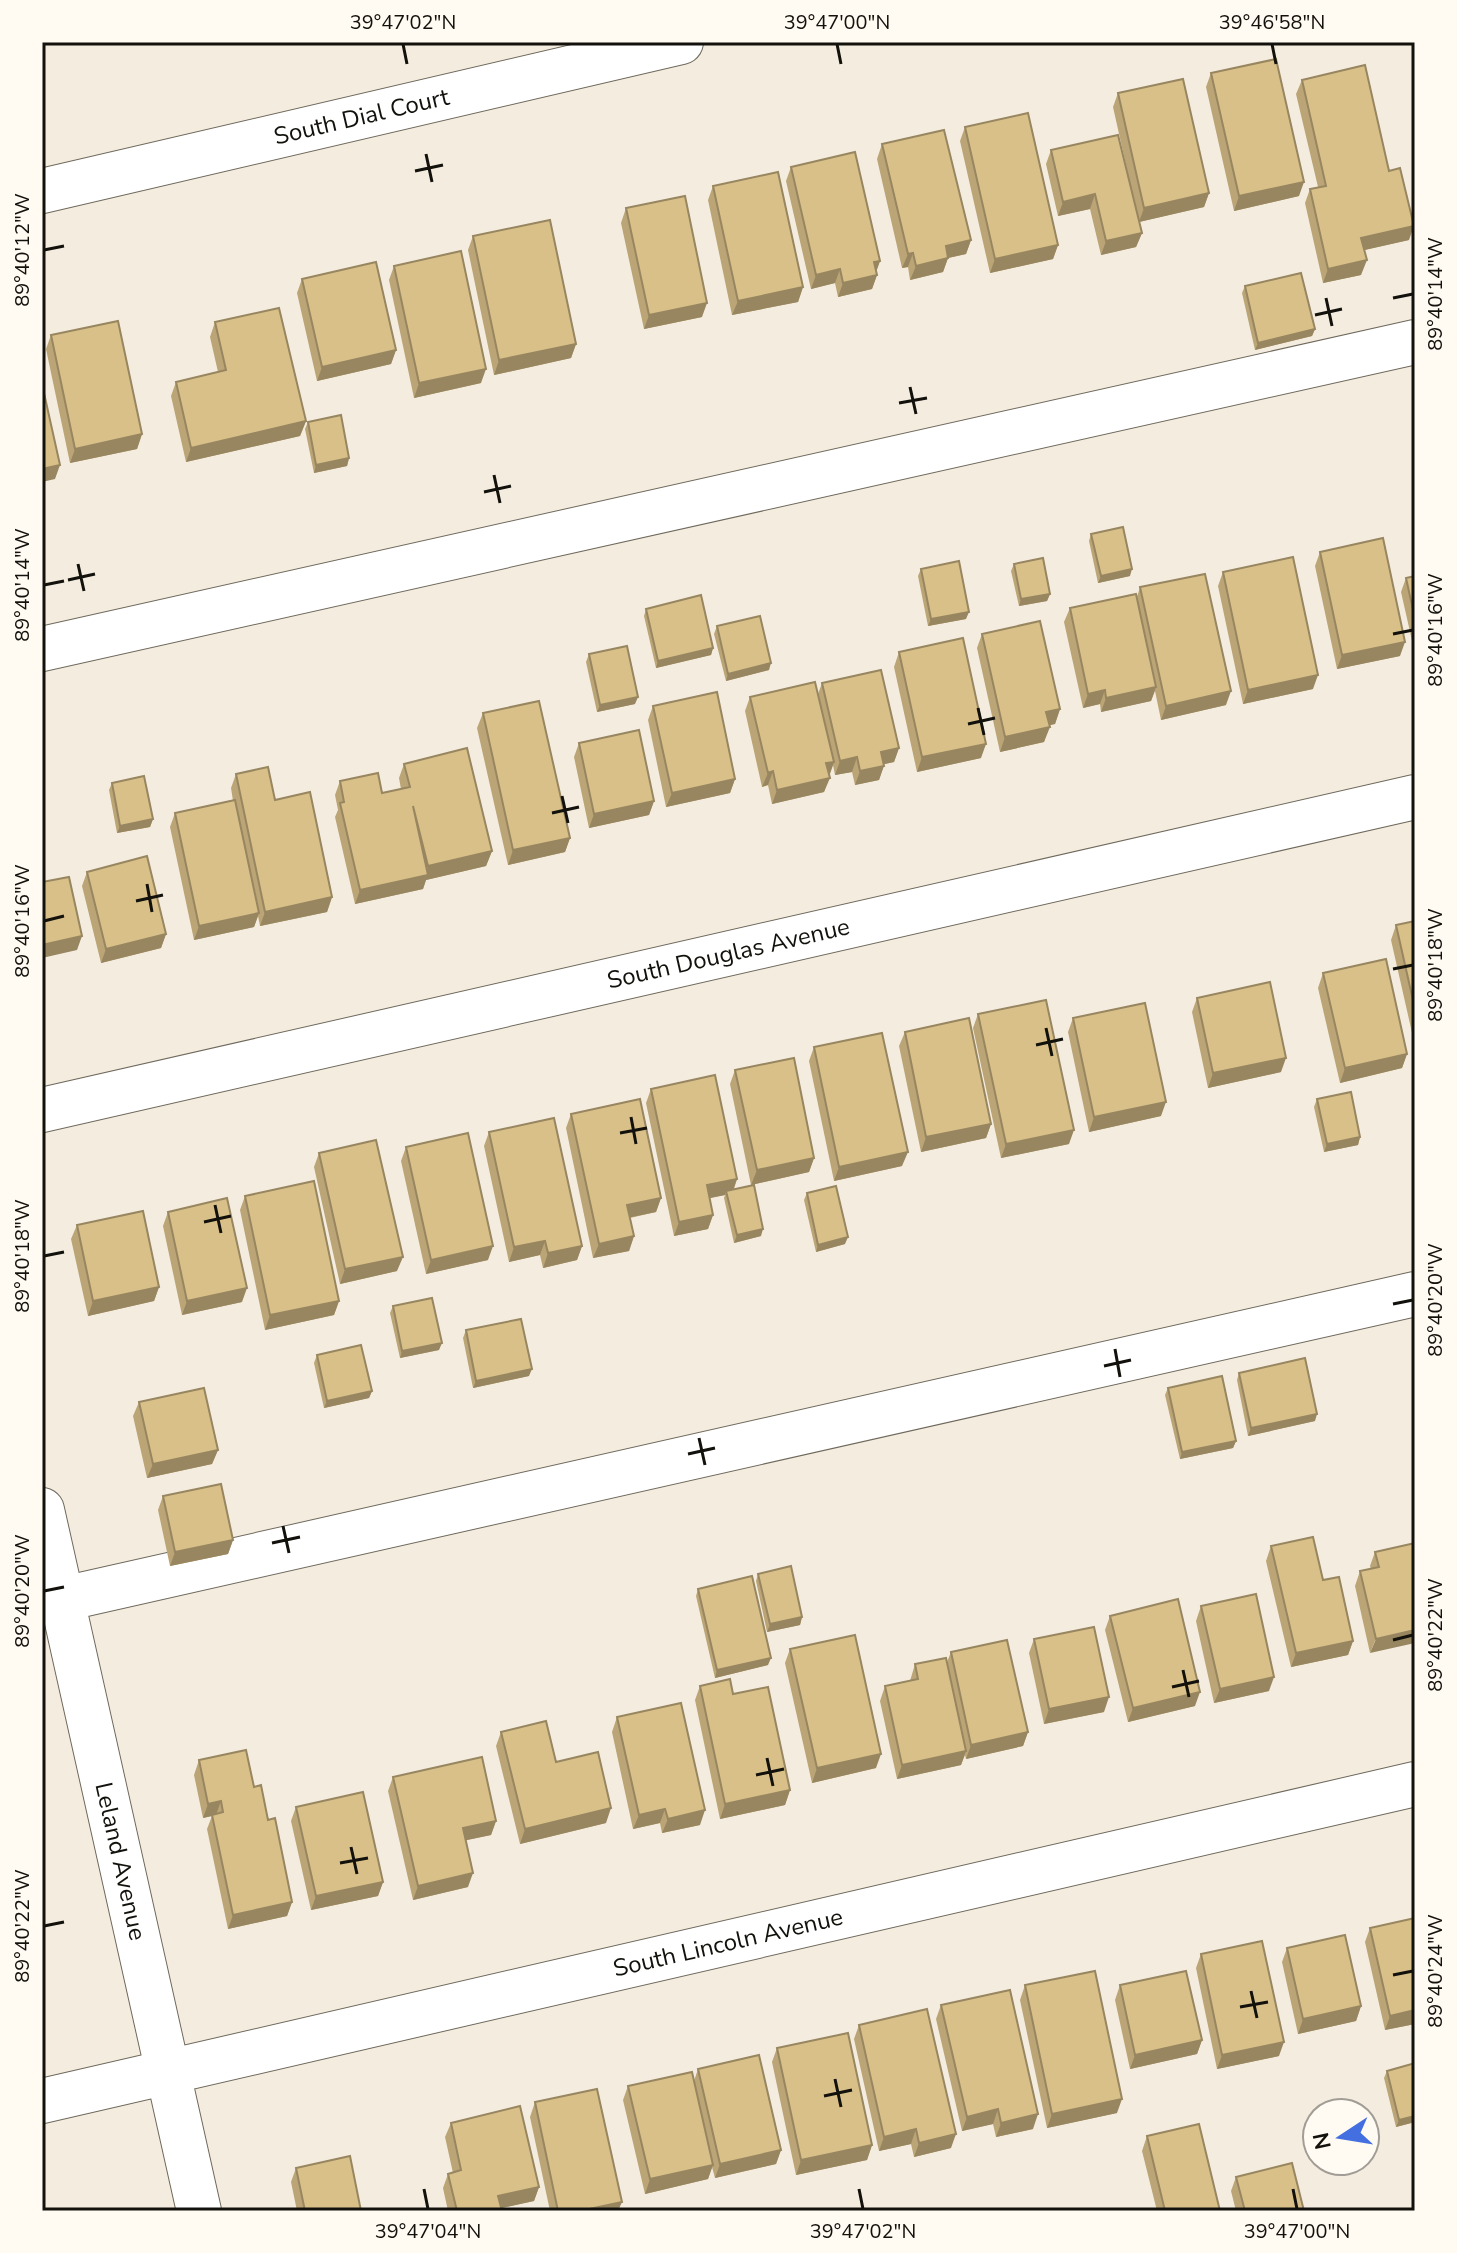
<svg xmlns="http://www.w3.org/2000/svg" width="1457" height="2253" font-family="'Nunito Sans',sans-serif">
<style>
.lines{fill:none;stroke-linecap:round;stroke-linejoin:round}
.minor-casing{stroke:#6f695d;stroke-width:46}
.minor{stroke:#fff;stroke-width:44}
.wall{fill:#bba576}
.shaded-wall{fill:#988660}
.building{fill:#d9c089;stroke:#988660;stroke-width:2}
.ticks{fill:none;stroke:#13110c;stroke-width:3}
.labels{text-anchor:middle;stroke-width:8;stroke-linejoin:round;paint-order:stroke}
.street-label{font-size:24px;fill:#13110c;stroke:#fffaf2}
.neatline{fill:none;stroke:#13110c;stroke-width:3}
.ticks-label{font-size:20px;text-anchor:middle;fill:#13110c}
</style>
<rect width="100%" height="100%" fill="#f4eddf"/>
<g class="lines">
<!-- minor casing -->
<g class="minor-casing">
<g id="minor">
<path id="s1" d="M42 191 681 42"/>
<path d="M42 649 1415 342"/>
<path id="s2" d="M42 1110 1415 797"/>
<path id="s3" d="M42 1510 199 2211"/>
<path d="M63 1599 1415 1294"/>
<path id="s4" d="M42 2101 1415 1784"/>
</g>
</g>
<!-- minor -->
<use href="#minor" class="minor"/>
</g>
<!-- wall -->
<path class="wall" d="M1211 73 1299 196 1234 211 1206 87Z
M1302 80 1389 171 1409 240 1364 250 1361 275 1323 283 1305 203 1310 189 1318 187 1296 94Z
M1118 93 1209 193 1204 207 1139 222 1142 233 1136 247 1101 255 1090 209 1058 216 1046 164 1051 150 1136 210 1113 107Z
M965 127 1058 245 1053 259 990 273 960 141Z
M882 144 971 240 966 254 948 258 943 272 910 280 908 267 902 268 877 159Z
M791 167 880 261 876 272 877 275 872 289 838 297 835 283 811 289 786 181Z
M713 186 803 287 798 302 732 315 708 200Z
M626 208 702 317 644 329 621 223Z
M473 236 576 344 571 358 494 375 468 250Z
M394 266 481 383 414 398 389 280Z
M302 279 396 350 391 364 317 381 297 293Z
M1245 286 1315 329 1312 336 1255 350 1242 293Z
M215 322 306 421 300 436 186 462 171 396 176 382 218 372 210 337Z
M51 335 142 434 137 449 70 463 46 349Z
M308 422 349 458 347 466 314 473 305 429Z
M1091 534 1130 576 1098 583 1089 541Z
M1320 552 1400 656 1337 669 1315 566Z
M1014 564 1050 594 1047 601 1019 606 1011 571Z
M921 569 966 619 928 626 918 576Z
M1223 572 1313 689 1243 704 1218 586Z
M1415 576V654L1401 592 1406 578Z
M1140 587 1226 705 1161 720 1155 691 1151 701 1101 712 1100 704 1083 708 1064 622 1070 608 1137 597Z
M646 609 713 648 711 655 656 668 644 616Z
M717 626 769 670 726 681 714 634Z
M982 634 1060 709 1055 724 1049 725 1044 742 1000 752 977 648Z
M899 652 981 758 917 772 894 667Z
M589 654 635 704 597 712 586 662Z
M822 683 899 748 894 762 884 764 879 780 855 785 852 772 835 775 833 765 824 792 772 804 768 785 762 787 745 711 750 697 818 694Z
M653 706 735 779 730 793 666 807 648 720Z
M483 713 570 838 565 852 508 865 477 728Z
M579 743 654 801 649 815 589 828 574 757Z
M404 764 492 851 486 866 426 880 423 889 355 904 335 817 338 810 335 795 340 781 382 793 401 789 399 778Z
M236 774 275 800 332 897 327 912 260 926 258 916 254 927 194 940 170 827 175 813 233 801 231 788Z
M112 783 153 819 150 827 117 833 109 790Z
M87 872 166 934 161 948 101 963 82 886Z
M1415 921V1046L1391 940 1396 925Z
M1323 973 1407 1054 1402 1068 1340 1083 1318 988Z
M1197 998 1281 1072 1208 1088 1192 1012Z
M978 1014 1069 1144 1001 1158 973 1028Z
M1073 1018 1161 1116 1089 1132 1068 1032Z
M905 1032 991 1124 986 1138 921 1152 899 1046Z
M814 1047 902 1166 834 1181 809 1061Z
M735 1070 814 1158 809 1172 751 1185 730 1084Z
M651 1089 737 1179 734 1189 761 1236 734 1243 724 1198 725 1195 709 1198 713 1215 708 1229 674 1236 646 1103Z
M1317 1099 1360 1137 1358 1145 1324 1152 1314 1107Z
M571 1114 661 1198 656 1212 630 1218 634 1236 629 1251 593 1258 566 1128Z
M489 1132 582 1246 577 1260 543 1268 540 1255 509 1262 484 1146Z
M406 1147 488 1260 426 1274 401 1161Z
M319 1153 397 1271 340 1284 314 1167Z
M807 1193 845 1244 816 1252 804 1200Z
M245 1196 339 1301 334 1315 265 1330 240 1210Z
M168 1212 242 1302 182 1315 163 1226Z
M77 1225 159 1287 154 1301 88 1316 71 1239Z
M393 1306 439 1350 400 1358 390 1313Z
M466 1330 529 1376 473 1388 463 1338Z
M317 1355 372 1391 369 1398 324 1408 314 1363Z
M1239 1373 1315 1421 1248 1436 1237 1380Z
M1168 1388 1236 1441 1233 1448 1180 1459 1165 1395Z
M139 1402 218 1450 212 1464 147 1478 133 1416Z
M163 1496 233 1540 228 1554 170 1566 158 1510Z
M1415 1543 1370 1653 1355 1586 1360 1571 1371 1569 1370 1566 1375 1552Z
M1271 1546 1323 1580 1353 1641 1348 1655 1291 1667 1266 1561Z
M758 1574 802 1617 800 1625 767 1632 756 1581Z
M698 1589 768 1665 715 1678 696 1596Z
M1201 1606 1269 1691 1214 1703 1196 1621Z
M1110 1616 1195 1706 1128 1722 1105 1630Z
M1034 1639 1104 1712 1044 1724 1029 1653Z
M790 1649 876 1768 812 1783 785 1663Z
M951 1652 1028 1732 1023 1746 966 1759 965 1755 961 1765 897 1779 880 1701 885 1686 910 1681 915 1664 947 1662Z
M700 1686 733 1694 790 1790 785 1805 720 1819 695 1700Z
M617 1717 700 1825 662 1833 660 1823 633 1829 612 1732Z
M501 1732 556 1762 606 1823 520 1844 496 1746Z
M199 1760 254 1787 268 1820 292 1902 287 1916 228 1929 207 1829 212 1816 203 1818 194 1775Z
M393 1777 496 1821 491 1835 466 1840 468 1887 413 1900 388 1791Z
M296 1807 383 1882 378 1896 311 1910 291 1821Z
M1415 1918V2024L1385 2030 1365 1942 1370 1928Z
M1287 1948 1361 2006 1356 2021 1298 2034 1282 1962Z
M1201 1954 1279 2056 1217 2069 1196 1968Z
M1025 1985 1117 2113 1047 2128 1020 2000Z
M1120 1985 1202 2040 1197 2054 1130 2069 1115 2000Z
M941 2005 1033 2129 996 2137 993 2124 962 2131 936 2019Z
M859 2025 951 2148 914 2157 911 2144 879 2151 854 2039Z
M777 2048 872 2145 867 2160 796 2175 772 2062Z
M1415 2063V2122L1396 2127 1384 2078 1387 2071Z
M698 2069 781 2150 776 2164 715 2178 712 2167 708 2179 645 2194 623 2100 628 2086 694 2081Z
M535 2102 618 2211H550L530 2117Z
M451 2123 539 2187 534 2201 501 2208 502 2211H448L443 2188 448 2174 453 2173 445 2137Z
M1147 2136 1220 2211H1157L1142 2151Z
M296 2168 361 2211H297L291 2182Z
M1236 2177 1304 2211H1236L1231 2191Z"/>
<!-- shaded-wall -->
<path class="shaded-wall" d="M1304 182 1299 196 1234 211 1239 196Z
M1209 193 1204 207 1139 222 1144 208Z
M1095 194 1090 209 1058 216 1063 202Z
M1414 226 1409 240 1356 252 1361 238Z
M1142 233 1136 247 1101 255 1106 241Z
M971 240 966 254 948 258 943 272 910 280 916 266 946 246Z
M1058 245 1053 259 990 273 995 259Z
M913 253 908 267 902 268 908 254Z
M1367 260 1361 275 1323 283 1328 269Z
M880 261 875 275 874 262Z
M840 269 835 283 811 289 816 275Z
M877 275 872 289 838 297 843 283Z
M803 287 798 302 732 315 738 301Z
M707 303 702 317 644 329 649 315Z
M1315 329 1312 336 1255 350 1258 343Z
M576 344 571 358 494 375 499 360Z
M396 350 391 364 317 381 322 367Z
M486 369 481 383 414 398 419 383Z
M306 421 300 436 186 462 191 448Z
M142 434 137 449 70 463 75 449Z
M349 458 347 466 314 473 316 465Z
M60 465 55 479 42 482V469Z
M1132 569 1130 576 1098 583 1101 576Z
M1050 594 1047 601 1019 606 1021 599Z
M969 612 966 619 928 626 931 619Z
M1405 642 1400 656 1337 669 1342 655Z
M713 648 711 655 656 668 658 661Z
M771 663 769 670 726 681 728 674Z
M1318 675 1313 689 1243 704 1248 690Z
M1156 687 1151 701 1101 712 1106 698Z
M1105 690 1100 704 1083 708 1088 694Z
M1231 691 1226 705 1161 720 1166 706Z
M638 697 635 704 597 712 600 705Z
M1060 709 1055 724 1041 727 1046 712Z
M1050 727 1044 742 1000 752 1005 737Z
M986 744 981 758 917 772 922 757Z
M899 748 894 762 876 766 881 752Z
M857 757 852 772 835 775 840 761Z
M834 762 829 776 826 763Z
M884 766 879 780 855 785 860 771Z
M773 771 768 785 762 787 768 773Z
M830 778 824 792 772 804 777 790Z
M735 779 730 793 666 807 672 793Z
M654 801 649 815 589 828 594 814Z
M153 819 150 827 117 833 120 826Z
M570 838 565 852 508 865 513 850Z
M492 851 486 866 426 880 423 889 355 904 360 890 425 876 428 866Z
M332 897 327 912 260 926 265 912Z
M259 913 254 927 194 940 199 926Z
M166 934 161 948 101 963 106 949Z
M82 936 77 950 42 958V945Z
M1407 1054 1402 1068 1340 1083 1345 1068Z
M1286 1058 1281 1072 1208 1088 1213 1073Z
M1166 1102 1161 1116 1089 1132 1094 1117Z
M991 1124 986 1138 921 1152 926 1137Z
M1074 1130 1069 1144 1001 1158 1006 1144Z
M1360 1137 1358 1145 1324 1152 1327 1144Z
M908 1152 902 1166 834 1181 839 1167Z
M814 1158 809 1172 751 1185 757 1170Z
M737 1179 732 1193 726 1191 725 1195 701 1200 707 1185Z
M661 1198 656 1212 622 1219 627 1205Z
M713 1215 708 1229 674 1236 679 1222Z
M763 1229 761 1236 734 1243 737 1235Z
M634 1236 629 1251 593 1258 599 1244Z
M848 1237 845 1244 816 1252 818 1245Z
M545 1241 540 1255 509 1262 514 1247Z
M493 1246 488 1260 426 1274 431 1260Z
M582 1246 577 1260 543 1268 548 1253Z
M403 1257 397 1271 340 1284 345 1269Z
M159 1287 154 1301 88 1316 93 1301Z
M247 1288 242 1302 182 1315 187 1301Z
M339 1301 334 1315 265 1330 270 1315Z
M442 1343 439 1350 400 1358 402 1351Z
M532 1369 529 1376 473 1388 476 1381Z
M372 1391 369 1398 324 1408 327 1401Z
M1317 1414 1315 1421 1248 1436 1251 1428Z
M1236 1441 1233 1448 1180 1459 1182 1452Z
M218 1450 212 1464 147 1478 153 1464Z
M233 1540 228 1554 170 1566 175 1552Z
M802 1617 800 1625 767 1632 770 1624Z
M1415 1630V1643L1370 1653 1376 1639Z
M1353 1641 1348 1655 1291 1667 1296 1653Z
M771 1658 768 1665 715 1678 717 1670Z
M1274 1677 1269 1691 1214 1703 1220 1689Z
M1200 1692 1195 1706 1128 1722 1133 1708Z
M1109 1697 1104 1712 1044 1724 1049 1709Z
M1028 1732 1023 1746 966 1759 971 1745Z
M966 1751 961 1765 897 1779 902 1765Z
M881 1754 876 1768 812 1783 817 1768Z
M790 1790 785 1805 720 1819 725 1804Z
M221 1801 216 1815 203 1818 208 1804Z
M611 1808 606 1823 520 1844 525 1829Z
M665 1809 660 1823 633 1829 639 1815Z
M705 1810 700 1825 662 1833 668 1819Z
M496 1821 491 1835 458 1842 463 1828Z
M473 1873 468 1887 413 1900 418 1886Z
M383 1882 378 1896 311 1910 316 1896Z
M292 1902 287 1916 228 1929 233 1915Z
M1361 2006 1356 2021 1298 2034 1303 2019Z
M1415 2010V2024L1385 2030 1390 2016Z
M1202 2040 1197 2054 1130 2069 1135 2055Z
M1284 2042 1279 2056 1217 2069 1222 2055Z
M1122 2099 1117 2113 1047 2128 1052 2114Z
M998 2109 993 2124 962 2131 967 2117Z
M1038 2114 1033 2129 996 2137 1001 2123Z
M1415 2116V2122L1396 2127 1399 2120Z
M916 2129 911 2144 879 2151 884 2137Z
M956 2134 951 2148 914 2157 919 2143Z
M872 2145 867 2160 796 2175 801 2160Z
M781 2150 776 2164 715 2178 720 2164Z
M713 2165 708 2179 645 2194 650 2179Z
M539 2187 534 2201 493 2210 498 2196Z
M622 2202 618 2211H580Z"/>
<!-- building -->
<path class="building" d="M1276 59 1304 182 1239 196 1211 73Z
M1365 65 1389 171 1400 168 1414 226 1361 238 1367 260 1328 269 1310 189 1326 186 1302 80Z
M1183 79 1209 193 1144 208 1118 93Z
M1028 113 1058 245 995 259 965 127Z
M944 130 971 240 946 246 948 258 916 266 913 253 908 254 882 144Z
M1118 135 1142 233 1106 241 1095 194 1063 202 1051 150Z
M855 152 880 261 874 262 877 275 843 283 840 269 816 275 791 167Z
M778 172 803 287 738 301 713 186Z
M685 196 707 303 649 315 626 208Z
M550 220 576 344 499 360 473 236Z
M461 251 486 369 419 383 394 266Z
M376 262 396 350 322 367 302 279Z
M1301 273 1315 329 1258 343 1245 286Z
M279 308 306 421 191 448 176 382 226 370 215 322Z
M118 321 142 434 75 449 51 335Z
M42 384 60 465 42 469Z
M341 415 349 458 316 465 308 422Z
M1123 527 1132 569 1101 576 1091 534Z
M1383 538 1405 642 1342 655 1320 552Z
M1293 557 1318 675 1248 690 1223 572Z
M1043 558 1050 594 1021 599 1014 564Z
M959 561 969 612 931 619 921 569Z
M1205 574 1231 691 1166 706 1140 587Z
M1415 576V619L1406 578Z
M1136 594 1156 687 1106 698 1105 690 1088 694 1070 608Z
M701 595 713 648 658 661 646 609Z
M760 616 771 663 728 674 717 626Z
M1040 621 1060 709 1046 712 1050 727 1005 737 982 634Z
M963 638 986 744 922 757 899 652Z
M627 646 638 697 600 705 589 654Z
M881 670 899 748 881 752 884 766 860 771 857 757 840 761 822 683Z
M815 682 834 762 826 763 830 778 777 790 773 771 768 773 750 697Z
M717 692 735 779 672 793 653 706Z
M539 701 570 838 513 850 483 713Z
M639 730 654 801 594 814 579 743Z
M467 748 492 851 428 866 413 806 428 875 360 890 340 803 344 802 340 781 378 773 382 793 410 787 404 764Z
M268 767 275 800 310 792 332 897 265 912 236 774Z
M144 776 153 819 120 826 112 783Z
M235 800 259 913 199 926 175 813Z
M147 856 166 934 106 949 87 872Z
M69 877 82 936 42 945V882Z
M1415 921V1009L1396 925Z
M1386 959 1407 1054 1345 1068 1323 973Z
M1270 982 1286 1058 1213 1073 1197 998Z
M1046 1000 1074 1130 1006 1144 978 1014Z
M1145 1003 1166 1102 1094 1117 1073 1018Z
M969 1018 991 1124 926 1137 905 1032Z
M882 1033 908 1152 839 1167 814 1047Z
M794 1058 814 1158 757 1170 735 1070Z
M715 1075 737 1179 707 1185 713 1215 679 1222 651 1089Z
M1351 1092 1360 1137 1327 1144 1317 1099Z
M640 1099 661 1198 627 1205 634 1236 599 1244 571 1114Z
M554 1118 582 1246 548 1253 545 1241 514 1247 489 1132Z
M468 1133 493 1246 431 1260 406 1147Z
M376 1140 403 1257 345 1269 319 1153Z
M314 1181 339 1301 270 1315 245 1196Z
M754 1185 763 1229 737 1235 726 1191Z
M836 1186 848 1237 818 1245 807 1193Z
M227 1198 247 1288 187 1301 168 1212Z
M143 1211 159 1287 93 1301 77 1225Z
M432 1298 442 1343 402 1351 393 1306Z
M521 1319 532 1369 476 1381 466 1330Z
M361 1345 372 1391 327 1401 317 1355Z
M1305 1358 1317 1414 1251 1428 1239 1373Z
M1222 1376 1236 1441 1182 1452 1168 1388Z
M204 1388 218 1450 153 1464 139 1402Z
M221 1484 233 1540 175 1552 163 1496Z
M1313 1537 1323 1580 1339 1577 1353 1641 1296 1653 1271 1546Z
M1415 1543V1630L1376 1639 1360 1571 1379 1567 1375 1552Z
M791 1566 802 1617 770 1624 758 1574Z
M752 1576 771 1658 717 1670 698 1589Z
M1256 1594 1274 1677 1220 1689 1201 1606Z
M1178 1599 1200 1692 1133 1708 1110 1616Z
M1094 1627 1109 1697 1049 1709 1034 1639Z
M855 1635 881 1754 817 1768 790 1649Z
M1007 1640 1028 1732 971 1745 951 1652Z
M946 1658 966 1751 902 1765 885 1686 918 1679 915 1664Z
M730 1679 733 1694 768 1687 790 1790 725 1804 700 1686Z
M681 1703 705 1810 668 1819 665 1809 639 1815 617 1717Z
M546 1721 556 1762 598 1752 611 1808 525 1829 501 1732Z
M246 1750 254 1787 261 1785 268 1820 275 1818 292 1902 233 1915 212 1815 223 1812 221 1801 208 1804 199 1760Z
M482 1757 496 1821 463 1828 473 1873 418 1886 393 1777Z
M363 1792 383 1882 316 1896 296 1807Z
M1415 1918V2010L1390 2016 1370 1928Z
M1345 1935 1361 2006 1303 2019 1287 1948Z
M1262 1941 1284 2042 1222 2055 1201 1954Z
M1095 1971 1122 2099 1052 2114 1025 1985Z
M1186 1971 1202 2040 1135 2055 1120 1985Z
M1010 1990 1038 2114 1001 2123 998 2109 967 2117 941 2005Z
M927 2009 956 2134 919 2143 916 2129 884 2137 859 2025Z
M848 2033 872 2145 801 2160 777 2048Z
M759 2055 781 2150 720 2164 698 2069Z
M1415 2063V2116L1399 2120 1387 2071Z
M692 2072 713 2165 650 2179 628 2086Z
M597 2089 622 2202 580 2211H558L535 2102Z
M520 2106 539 2187 498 2196 502 2211H457L448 2174 461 2170 451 2123Z
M1199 2124 1220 2211H1165L1147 2136Z
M350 2156 361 2211H305L296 2168Z
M1292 2163 1304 2211H1245L1236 2177Z"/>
<!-- ticks -->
<path class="ticks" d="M403 44 407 64M837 44 841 64M1272 44 1276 64M426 154 432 182M415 171 443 165M44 250 64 246M1326 298 1332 326M1393 298 1413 294M1315 315 1342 309M910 387 916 414M899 403 927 398M494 475 500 503M484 492 511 486M78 564 84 591M68 580 95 574M44 585 64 581M1393 634 1413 630M978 708 984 735M968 724 995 718M562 796 568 823M552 813 579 807M147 884 152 912M136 901 163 895M44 921 64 916M1393 969 1413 965M1046 1028 1052 1056M1036 1045 1063 1039M631 1117 636 1144M620 1133 647 1128M215 1205 221 1233M204 1222 231 1216M44 1256 64 1252M1393 1304 1413 1300M1115 1349 1120 1377M1104 1366 1131 1360M699 1438 705 1465M688 1454 715 1448M283 1526 289 1553M272 1543 300 1537M44 1591 64 1587M1393 1640 1413 1635M1183 1670 1189 1697M1172 1687 1199 1681M767 1758 773 1786M756 1775 784 1769M351 1847 357 1874M340 1863 368 1858M44 1926 64 1922M1393 1975 1413 1971M1251 1991 1257 2018M1240 2007 1268 2002M835 2079 841 2107M824 2096 852 2090M424 2189 428 2209M859 2189 863 2209M1293 2189 1297 2209"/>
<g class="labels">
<!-- street labels -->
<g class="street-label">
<text dy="8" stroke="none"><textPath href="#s1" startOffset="328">South Dial Court</textPath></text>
<text dy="8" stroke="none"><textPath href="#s2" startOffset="704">South Douglas Avenue</textPath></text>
<text dy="8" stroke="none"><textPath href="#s3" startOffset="360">Leland Avenue</textPath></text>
<text dy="8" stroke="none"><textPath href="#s4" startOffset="704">South Lincoln Avenue</textPath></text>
</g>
</g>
<!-- border -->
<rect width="1457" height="2253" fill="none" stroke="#fffaf2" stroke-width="88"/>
<!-- north arrow -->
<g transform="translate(1341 2137) rotate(258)"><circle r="38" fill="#fffaf2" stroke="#a19d96" stroke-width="2"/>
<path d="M0-6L14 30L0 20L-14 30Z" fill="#446fe1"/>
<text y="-12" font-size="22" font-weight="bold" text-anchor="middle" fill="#13110c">N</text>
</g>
<rect x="44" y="44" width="1369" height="2165" class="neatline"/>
<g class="ticks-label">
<text x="403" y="29">39°47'02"N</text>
<text x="837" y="29">39°47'00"N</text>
<text x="1272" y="29">39°46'58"N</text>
<text transform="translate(22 250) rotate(-90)" y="7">89°40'12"W</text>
<text transform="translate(1435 294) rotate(-90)" y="7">89°40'14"W</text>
<text transform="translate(22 585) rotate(-90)" y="7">89°40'14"W</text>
<text transform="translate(1435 630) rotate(-90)" y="7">89°40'16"W</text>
<text transform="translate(22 921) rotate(-90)" y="7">89°40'16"W</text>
<text transform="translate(1435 965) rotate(-90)" y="7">89°40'18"W</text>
<text transform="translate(22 1256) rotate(-90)" y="7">89°40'18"W</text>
<text transform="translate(1435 1300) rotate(-90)" y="7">89°40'20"W</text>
<text transform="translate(22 1591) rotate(-90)" y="7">89°40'20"W</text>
<text transform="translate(1435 1635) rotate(-90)" y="7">89°40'22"W</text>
<text transform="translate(22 1926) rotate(-90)" y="7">89°40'22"W</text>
<text transform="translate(1435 1971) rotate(-90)" y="7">89°40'24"W</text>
<text x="428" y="2238">39°47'04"N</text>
<text x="863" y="2238">39°47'02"N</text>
<text x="1297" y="2238">39°47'00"N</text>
</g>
</svg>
